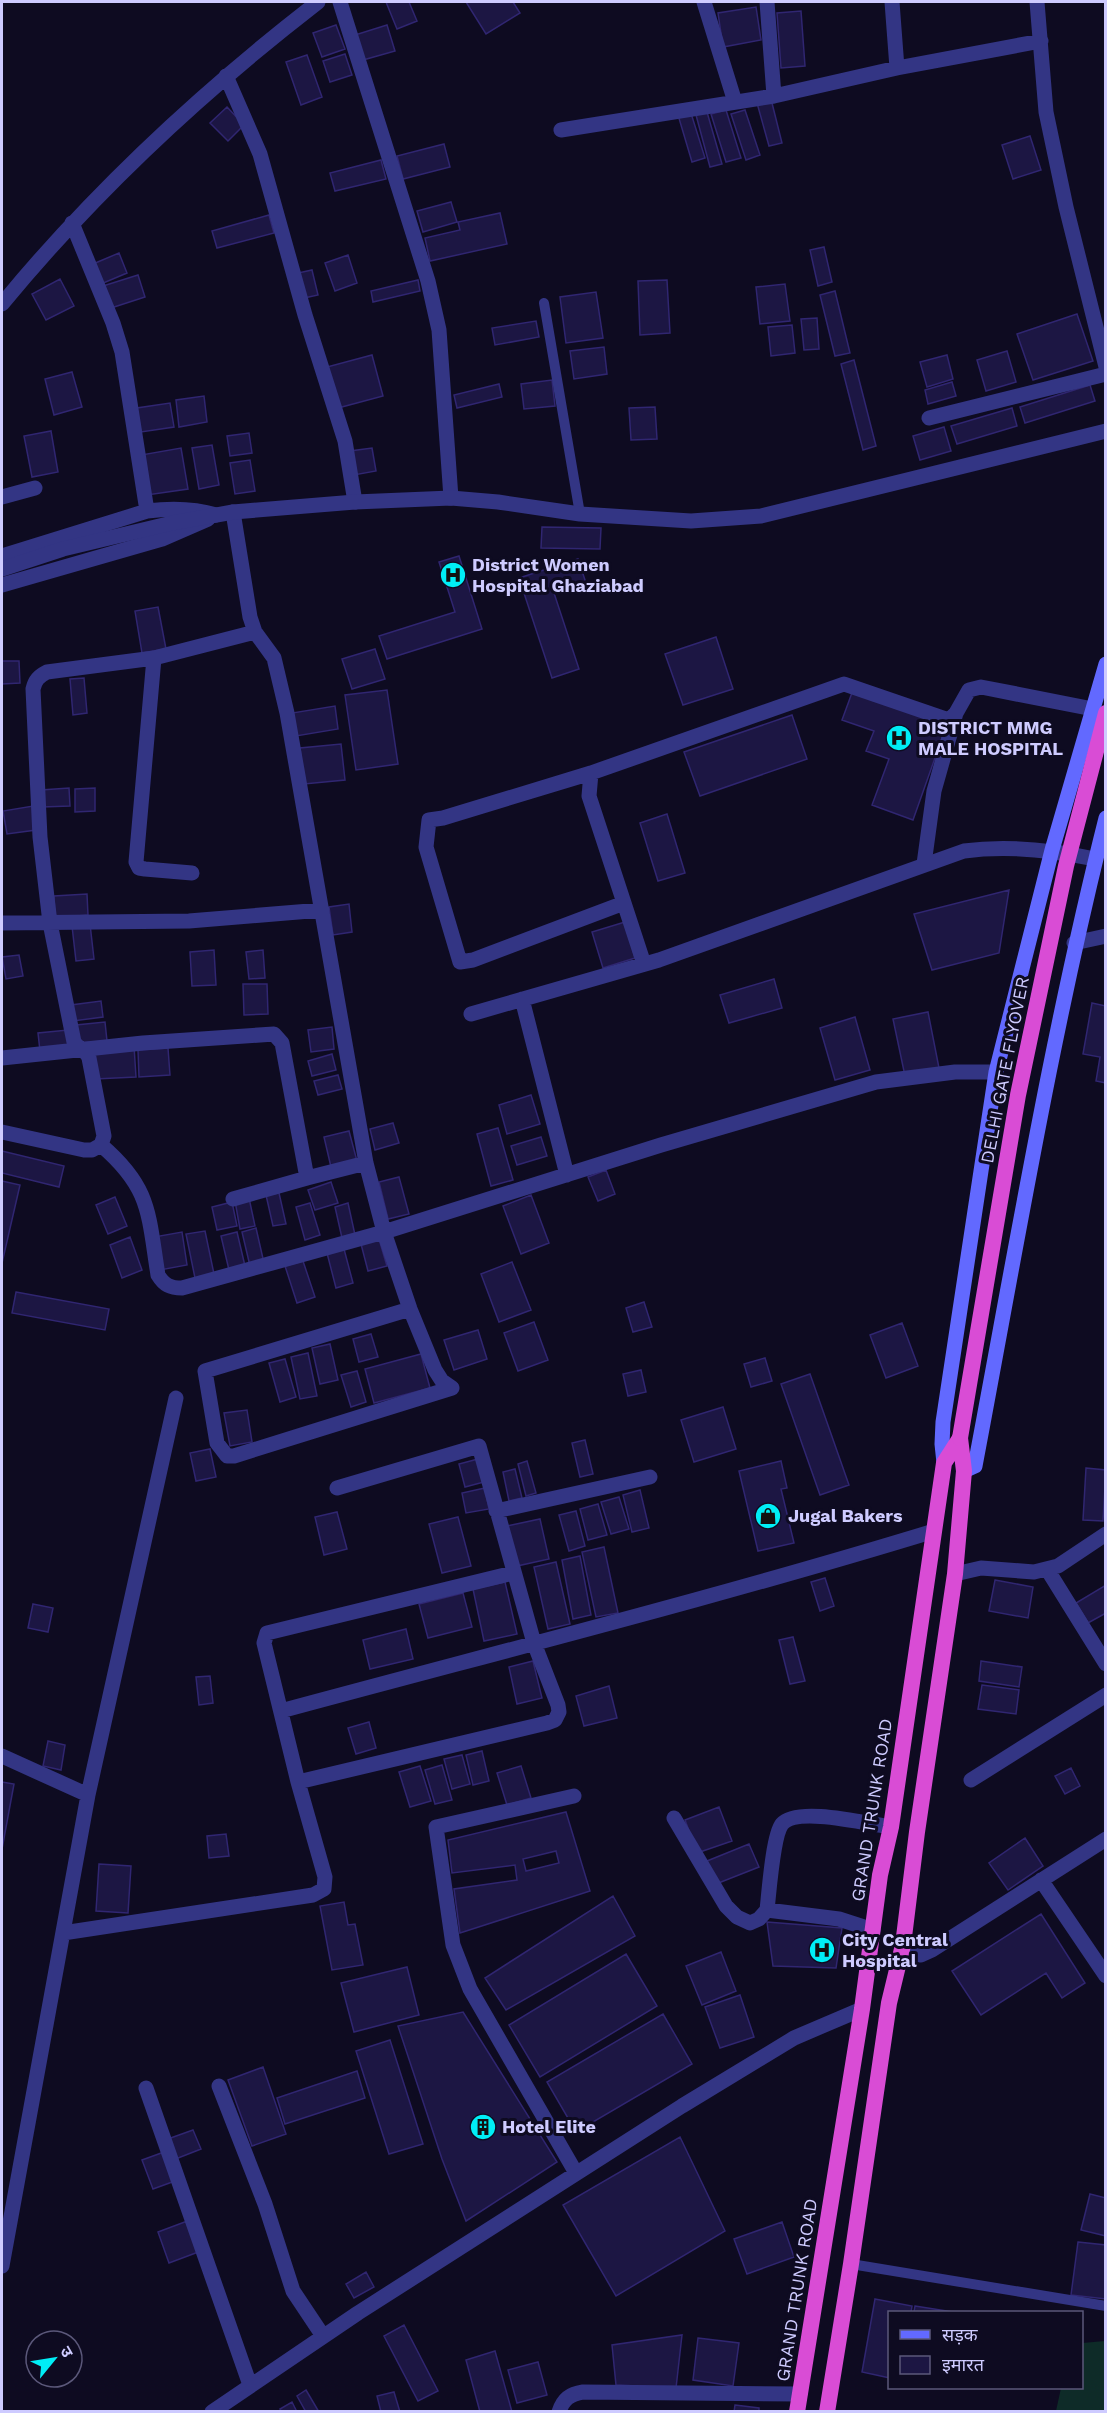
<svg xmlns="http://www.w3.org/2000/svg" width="1107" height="2413" font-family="'Work Sans','Noto Sans Devanagari',sans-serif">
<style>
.green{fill:#0e2b28}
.building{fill:#1c1643;stroke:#302671;stroke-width:1.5;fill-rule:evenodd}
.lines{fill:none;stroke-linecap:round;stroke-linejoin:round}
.service{stroke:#333584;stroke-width:10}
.minor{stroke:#333584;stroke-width:15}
.tertiary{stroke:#333584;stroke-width:15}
.secondary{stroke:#6269ff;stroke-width:15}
.trunk{stroke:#d94cd5;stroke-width:16}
.trunk-bridge{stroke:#d94cd5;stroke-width:16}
.labels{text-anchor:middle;stroke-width:6;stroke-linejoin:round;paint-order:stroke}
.poi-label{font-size:18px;font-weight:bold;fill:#cecbff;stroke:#0e0b21;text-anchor:start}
.street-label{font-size:18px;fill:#cecbff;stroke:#0e0b21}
</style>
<rect width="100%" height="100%" fill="#0e0b21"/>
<!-- green -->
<path class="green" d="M1105 2341V2411H1056L1061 2388H1082V2343Z"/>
<!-- building -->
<path class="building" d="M386 2H409L417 21 397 29Z
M466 2H513L520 13 486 34Z
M756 7 761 40 723 47 718 13Z
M801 11 805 66 781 68 777 13Z
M336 25 345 49 322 57 313 33Z
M387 25 395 51 363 60 355 35Z
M345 54 352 75 330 82 323 61Z
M307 55 322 97 301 105 286 62Z
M771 99 782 143 769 146 757 103Z
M227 107 244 125 228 141 210 123Z
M690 110 705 158 692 162 678 115Z
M726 110 741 158 726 162 711 114Z
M745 110 760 155 746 160 731 114Z
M707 112 722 164 710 167 696 115Z
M1030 136 1041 170 1013 179 1002 145Z
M444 144 450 167 403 179 397 156Z
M381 160 386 179 335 191 330 173Z
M451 202 457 222 423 232 417 211Z
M500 213 507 244 430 261 425 238 460 230 458 222Z
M269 215 274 233 217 248 212 231Z
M824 247 832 282 818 286 810 250Z
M119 253 127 273 101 284 93 264Z
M348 255 357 283 335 291 325 263Z
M312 270 318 295 304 298 298 273Z
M138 275 145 297 111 308 103 286Z
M60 279 74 306 46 320 32 294Z
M418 280 420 291 373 302 371 291Z
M667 280 670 333 640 335 638 281Z
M785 284 790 321 760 324 756 287Z
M835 291 850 353 835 356 820 295Z
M596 292 603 338 566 343 560 297Z
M1077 314 1093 361 1033 380 1017 334Z
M817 318 819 349 804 350 801 319Z
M536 321 539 337 495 345 492 328Z
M792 325 795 353 771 356 768 327Z
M604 347 607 374 574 379 570 351Z
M1007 351 1016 382 986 391 977 360Z
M372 355 383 396 338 408 327 367Z
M947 355 953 379 927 387 920 362Z
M854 360 876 446 863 450 841 364Z
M72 372 82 407 54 415 45 379Z
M552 380 555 406 524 409 521 384Z
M952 382 956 396 928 404 925 390Z
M499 384 502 397 457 408 454 395Z
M1090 385 1095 401 1025 423 1020 407Z
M204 396 207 422 179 427 176 400Z
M170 403 174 427 141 432 137 408Z
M655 407 657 439 631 440 629 408Z
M1012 408 1017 426 957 444 951 426Z
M944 427 951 451 920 460 913 436Z
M51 431 58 472 32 477 24 436Z
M249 433 252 453 230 456 227 436Z
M212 445 219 485 199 489 192 448Z
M181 448 188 489 147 495 141 455Z
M372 448 376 471 354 475 350 451Z
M250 460 255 491 235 494 230 463Z
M542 527 601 528 600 549 541 548Z
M459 556 482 629 387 659 379 636 455 612 439 562Z
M578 559 586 583 554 593 579 669 552 678 519 578Z
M158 607 166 649 142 653 135 611Z
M716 637 733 689 683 705 665 654Z
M375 649 385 679 352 689 342 659Z
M2 661H19L20 683 2 684Z
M84 678 87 713 73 715 70 679Z
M387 690 398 764 356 770 345 695Z
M853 690 947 724 913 820 872 805 889 759 866 751 874 731 842 720Z
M335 706 338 729 296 736 292 713Z
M792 715 807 759 700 796 684 752Z
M341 744 345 780 304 784 300 748Z
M69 788 70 806 42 807 41 790Z
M95 788V811L75 812V789Z
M33 806 36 830 7 834 3 811Z
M667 814 685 873 658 881 640 823Z
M1009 890 999 953 932 970 914 914Z
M87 894 88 915 55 918 54 896Z
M349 904 352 932 333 935 329 907Z
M625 922 635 958 603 968 592 932Z
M90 924 94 959 76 961 72 926Z
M214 950 216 985 192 986 190 952Z
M263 950 265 978 249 979 246 952Z
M19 955 23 976 6 979 2 957Z
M774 979 782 1008 729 1023 720 995Z
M243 984H267L268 1014 244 1015Z
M101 1001 103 1017 73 1021 71 1005Z
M1092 1003 1106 1006V1083L1096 1081 1100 1057 1083 1054Z
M928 1012 939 1068 905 1076 893 1019Z
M855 1017 870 1070 835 1080 820 1028Z
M105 1022 107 1041 77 1043 76 1025Z
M332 1027 334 1049 311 1052 308 1030Z
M68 1030 70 1047 40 1051 38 1033Z
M134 1046 136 1077 95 1079 93 1048Z
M168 1048 170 1075 139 1077 138 1050Z
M332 1054 336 1070 312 1076 308 1061Z
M338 1075 342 1089 318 1095 314 1081Z
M531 1095 540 1124 507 1134 499 1105Z
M393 1123 399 1143 375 1150 370 1129Z
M498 1128 513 1180 491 1186 477 1134Z
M349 1131 357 1161 331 1167 324 1137Z
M541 1137 547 1156 517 1165 511 1146Z
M2 1151 64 1166 59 1187 2 1173Z
M606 1170 615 1194 598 1201 588 1177Z
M399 1177 409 1214 388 1219 379 1182Z
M2 1181 20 1185 2 1263Z
M331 1182 338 1203 315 1210 308 1190Z
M279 1193 286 1224 273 1226 266 1195Z
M531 1195 549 1243 521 1254 503 1206Z
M115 1197 127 1226 108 1234 96 1205Z
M249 1198 255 1226 240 1229 235 1201Z
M232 1202 237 1226 217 1230 212 1207Z
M310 1203 320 1235 305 1240 296 1207Z
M348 1203 355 1235 342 1238 335 1207Z
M256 1228 264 1263 250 1266 242 1232Z
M205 1231 214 1274 195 1278 186 1234Z
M182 1232 187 1265 160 1270 154 1237Z
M237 1232 245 1266 229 1270 221 1236Z
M130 1237 142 1270 122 1278 110 1245Z
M379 1239 387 1266 368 1271 361 1244Z
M344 1249 353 1283 336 1288 327 1253Z
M303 1261 315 1297 297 1303 285 1266Z
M512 1262 531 1310 499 1322 481 1274Z
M16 1292 109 1309 105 1330 12 1313Z
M644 1302 652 1327 633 1332 626 1308Z
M534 1322 548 1360 518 1371 504 1333Z
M902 1323 918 1366 886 1378 870 1335Z
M478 1330 487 1359 454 1370 444 1340Z
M371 1334 378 1357 359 1362 353 1339Z
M330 1344 338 1380 320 1384 312 1348Z
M308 1353 317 1396 300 1399 291 1357Z
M421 1354 430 1388 374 1403 365 1369Z
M765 1358 772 1381 751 1387 744 1364Z
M285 1359 296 1397 280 1402 269 1363Z
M641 1370 646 1392 628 1396 623 1374Z
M357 1371 366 1402 351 1407 341 1375Z
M810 1374 849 1485 820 1495 781 1384Z
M723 1407 736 1449 694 1462 681 1420Z
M247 1410 252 1442 230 1446 224 1413Z
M585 1440 593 1474 580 1477 572 1443Z
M210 1449 216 1477 196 1481 190 1453Z
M478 1459 484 1482 465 1487 459 1464Z
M527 1461 536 1493 526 1496 518 1464Z
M781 1461 787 1488 781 1489 794 1543 758 1551 739 1471Z
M1086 1468 1106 1470 1103 1521 1083 1520Z
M515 1469 522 1498 509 1501 503 1472Z
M485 1488 489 1509 466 1513 462 1493Z
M640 1490 649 1528 632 1532 623 1495Z
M619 1497 629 1529 611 1534 601 1502Z
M598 1504 607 1535 588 1540 580 1509Z
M576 1511 585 1546 569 1551 559 1515Z
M337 1512 347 1549 324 1555 315 1517Z
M458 1517 471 1566 442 1573 429 1524Z
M540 1519 549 1559 517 1566 507 1526Z
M604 1547 618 1613 596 1617 582 1552Z
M580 1556 591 1615 573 1619 562 1560Z
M556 1562 570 1624 548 1629 534 1567Z
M825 1578 834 1606 820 1611 811 1582Z
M995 1580 1033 1587 1028 1618 989 1611Z
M505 1582 517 1634 484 1641 473 1589Z
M1106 1585V1613L1088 1623 1076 1603Z
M463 1593 472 1627 428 1638 419 1604Z
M33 1604 53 1608 48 1632 28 1628Z
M406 1629 413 1659 370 1669 363 1640Z
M793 1637 805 1681 790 1684 779 1640Z
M533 1661 542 1698 517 1704 509 1667Z
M981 1661 1022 1667 1019 1687 979 1681Z
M210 1676 213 1703 199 1705 196 1677Z
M982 1685 1019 1690 1016 1714 978 1709Z
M609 1686 617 1718 584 1726 576 1696Z
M369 1722 376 1748 356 1754 348 1728Z
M48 1741 65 1745 61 1770 43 1766Z
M482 1751 489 1781 473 1785 466 1755Z
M462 1755 470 1784 452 1789 444 1759Z
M442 1765 452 1800 435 1804 425 1770Z
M420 1766 431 1801 410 1807 399 1772Z
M521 1766 531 1798 507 1805 497 1773Z
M1071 1768 1080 1786 1065 1794 1055 1776Z
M2 1782 14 1784 2 1849Z
M719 1807 732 1841 697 1853 685 1820Z
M566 1812 590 1891 460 1933 454 1889 517 1880 515 1865 452 1873 448 1840ZM556 1851 559 1863 526 1871 523 1859Z
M226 1834 229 1856 209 1858 207 1836Z
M1025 1838 1043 1866 1008 1890 989 1863Z
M749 1844 759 1867 716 1884 707 1861Z
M99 1864 131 1866 128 1913 96 1911Z
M613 1896 635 1936 506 2010 485 1978Z
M344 1902 348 1925 355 1924 363 1965 332 1970 320 1906Z
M1041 1914 1085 1983 1062 1998 1046 1973 981 2015 952 1971Z
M767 1922 842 1928 836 1968 773 1966Z
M721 1952 736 1991 702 2005 686 1966Z
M626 1954 657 2006 540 2077 509 2025Z
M407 1967 419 2015 354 2032 341 1983Z
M740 1995 754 2037 720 2048 705 2007Z
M463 2012 557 2162 466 2221 442 2159 398 2026Z
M663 2014 692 2064 576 2132 547 2082Z
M390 2040 423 2144 389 2154 356 2051Z
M263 2067 286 2134 252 2146 228 2080Z
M357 2071 365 2098 285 2124 277 2098Z
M193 2130 201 2149 173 2160 165 2140Z
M680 2137 725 2231 616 2296 563 2205Z
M164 2152 175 2181 153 2189 142 2160Z
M1090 2194 1106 2198V2236L1081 2230Z
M190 2220 201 2251 169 2263 158 2232Z
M782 2222 794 2257 747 2274 734 2239Z
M1078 2242 1106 2245V2299L1071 2295Z
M366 2272 374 2287 354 2298 346 2284Z
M875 2299 912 2306 911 2312H890V2378L862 2372Z
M915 2306 953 2312H914Z
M404 2325 438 2391 418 2401 384 2336Z
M682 2335 676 2388 616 2385 612 2345Z
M698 2338 739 2343 733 2386 693 2380Z
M495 2351 512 2412H480L466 2360Z
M538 2362 547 2395 517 2403 508 2370Z
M306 2390 319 2412H306L297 2396Z
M394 2392 400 2412H381L377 2396Z
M292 2402 297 2412H282L280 2409Z
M735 2405 759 2408V2412H734Z"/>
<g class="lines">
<!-- service -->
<path class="service" d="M544 303 580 514
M851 2264 1106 2306"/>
<!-- minor -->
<path class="minor" d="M340 2 428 281 439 330 451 498
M704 2 735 102
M767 2 774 96
M892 2 897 68
M1037 2 1046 112 1066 207 1106 367
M226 76 260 154 305 315 345 441 355 502
M561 130 774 96 897 68 1041 41
M72 223 113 323 122 352 147 511
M2 304C95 191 203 91 318 2
M929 418 1106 374
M2 497 35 488
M233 512 250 617 255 632 274 658 287 713 366 1163 384 1232 410 1309 435 1370 442 1381 452 1388
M2 556 147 511C171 508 193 508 216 515
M2 585 162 539 208 519
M154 658 136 862 139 868 145 869 192 873
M591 773 443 818 429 820 426 847 460 962 473 960 624 903
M924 864 934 791 956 713
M2 923 189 921 322 910
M1074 943 1106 936
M644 964 589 796 591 773 844 684 949 720 956 713 969 690 981 687 1093 709
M522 999 567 1175
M471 1014 659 960 964 851C1008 845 1052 850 1095 859
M2 1058 143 1043 274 1034 282 1043 307 1178 233 1199
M2 1132 84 1150H92L101 1145 104 1136 89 1058C86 1050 78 1049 74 1042L50 923 40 837 33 689C35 680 39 676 47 672L154 658 255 632
M101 1145C151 1188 148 1213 158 1275 164 1285 170 1288 182 1288L384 1232 661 1145 876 1082 955 1072H996
M307 1178 366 1163
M410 1309 205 1371 217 1443 227 1456H234L452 1388
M496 1511 650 1477
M1047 1569 1106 1664
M955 1574 981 1568 1034 1572 1058 1566 1106 1534
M281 1711C499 1652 718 1597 934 1531
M2 1756 88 1795
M971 1780 1106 1695
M298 1782 547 1723 555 1720 559 1712 558 1705 534 1643 479 1446 337 1488
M574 1796 436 1827 453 1945 470 1989 576 2173
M674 1818 726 1906 737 1917 750 1923 759 1919 767 1910C769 1893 773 1835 782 1824 797 1806 868 1824 891 1827
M1041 1880 1106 1976
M767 1910 839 1919 873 1930
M63 1933 313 1895 324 1889 325 1877 298 1782 264 1643 267 1633 513 1573
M903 1945 909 1954 921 1955 932 1950 1106 1839
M219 2086 265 2204 293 2291 323 2336
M146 2088 250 2385
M2 2266 88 1795 176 1398
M212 2412 358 2313 682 2106 794 2038 862 2009
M559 2412C563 2399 570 2394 583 2392L800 2394"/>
<!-- tertiary -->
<path class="tertiary" d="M2 569 63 549 172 523 233 512 355 502 451 498 498 502 580 514 691 521 761 516 1106 431"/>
<!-- secondary -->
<path class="secondary" d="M944 1463 942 1444 943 1422 996 1072 1052 850 1106 664
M964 1471 975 1466C1016 1249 1052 1032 1106 818"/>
<!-- trunk -->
<path class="trunk" d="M797 2412 862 2009 880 1875 891 1827 944 1463 960 1438
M827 2412 851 2264 889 2003 903 1945 917 1832 955 1574 964 1471 960 1438"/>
<!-- trunk-bridge -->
<path class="trunk-bridge" d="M960 1438 1018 1095 1066 866 1106 713"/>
</g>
<!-- icons -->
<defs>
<g id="hospital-disc" transform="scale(1.35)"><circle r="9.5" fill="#00eef6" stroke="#0e0b21"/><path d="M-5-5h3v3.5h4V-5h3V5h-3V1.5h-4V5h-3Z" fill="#111"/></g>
<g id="shop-disc" transform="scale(1.35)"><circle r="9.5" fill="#00eef6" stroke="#0e0b21"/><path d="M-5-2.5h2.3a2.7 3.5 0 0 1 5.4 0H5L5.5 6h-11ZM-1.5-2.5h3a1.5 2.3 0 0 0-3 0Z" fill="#111"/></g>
<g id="building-disc" transform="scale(1.35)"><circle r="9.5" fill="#00eef6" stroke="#0e0b21"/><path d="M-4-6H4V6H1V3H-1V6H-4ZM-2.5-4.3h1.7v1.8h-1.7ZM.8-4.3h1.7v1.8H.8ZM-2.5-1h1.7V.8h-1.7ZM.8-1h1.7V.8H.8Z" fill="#111"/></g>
</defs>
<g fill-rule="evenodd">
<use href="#hospital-disc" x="453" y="575"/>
<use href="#hospital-disc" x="899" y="738"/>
<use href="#shop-disc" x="768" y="1516"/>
<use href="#hospital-disc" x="822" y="1950"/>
<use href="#building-disc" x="483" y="2127"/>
</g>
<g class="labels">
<!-- poi labels -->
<g class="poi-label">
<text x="472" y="571">District Women<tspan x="472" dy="21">Hospital Ghaziabad</tspan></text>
<text x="918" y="734">DISTRICT MMG<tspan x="918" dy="21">MALE HOSPITAL</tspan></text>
<text x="788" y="1522">Jugal Bakers</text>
<text x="842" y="1946">City Central<tspan x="842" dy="21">Hospital</tspan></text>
<text x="502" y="2133">Hotel Elite</text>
</g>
<!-- street labels -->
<g class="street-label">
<text transform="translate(1005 1070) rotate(-79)" y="6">DELHI GATE FLYOVER</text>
<text transform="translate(872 1810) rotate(-81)" y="6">GRAND TRUNK ROAD</text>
<text transform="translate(797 2290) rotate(-81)" y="6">GRAND TRUNK ROAD</text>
</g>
</g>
<!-- border -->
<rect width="1107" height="2413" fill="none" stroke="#cecbff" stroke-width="6"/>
<!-- legend -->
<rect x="888" y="2311" width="195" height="78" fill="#0e0b21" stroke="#5b587a" stroke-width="1.5"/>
<rect x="900" y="2330" width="30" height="9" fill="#6269ff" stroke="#5b587a" stroke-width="1.5"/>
<text x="942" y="2341" font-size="18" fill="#cecbff">सड़क</text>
<rect x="900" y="2356" width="30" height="18" fill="#1c1643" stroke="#5b587a" stroke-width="1.5"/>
<text x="942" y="2371" font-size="18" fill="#cecbff">इमारत</text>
<!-- north arrow -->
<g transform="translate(54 2359) rotate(60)"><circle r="28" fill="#0e0b21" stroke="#5b587a" stroke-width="1.5"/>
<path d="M0-4.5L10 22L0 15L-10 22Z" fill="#00eef6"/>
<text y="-9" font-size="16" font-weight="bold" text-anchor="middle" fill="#cecbff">उ</text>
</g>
</svg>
